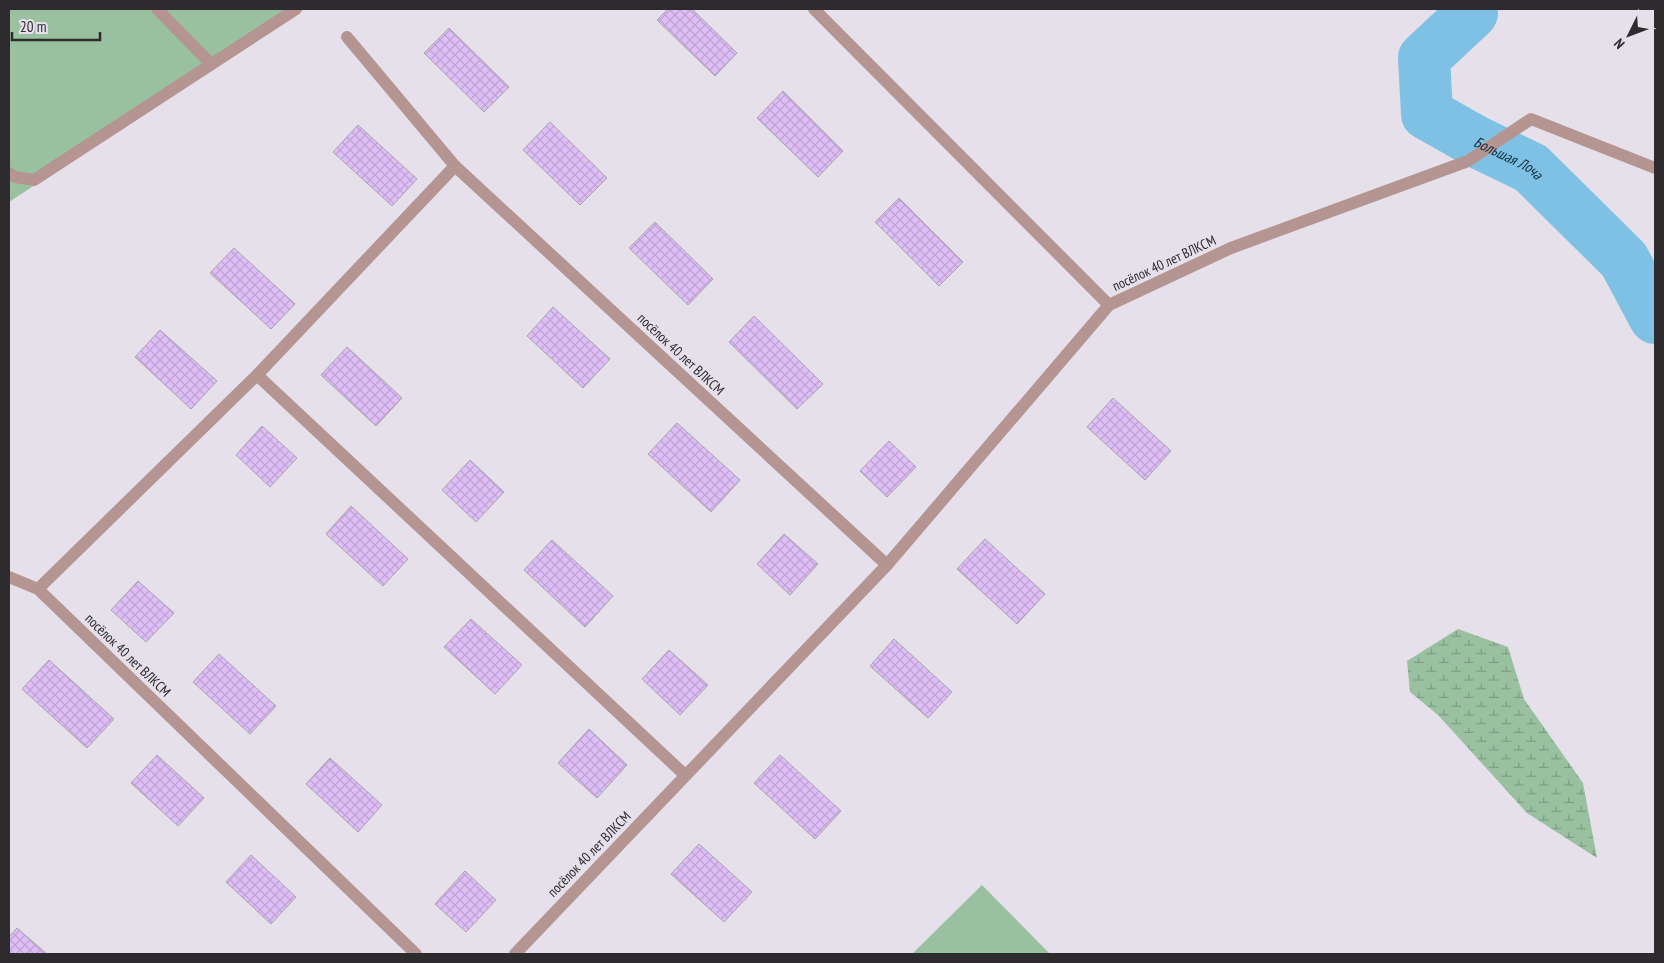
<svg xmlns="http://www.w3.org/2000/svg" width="1664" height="963" font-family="'PT Sans Narrow',sans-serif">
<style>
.wetland{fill:url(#wetland-marsh)}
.green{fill:#99c1a0}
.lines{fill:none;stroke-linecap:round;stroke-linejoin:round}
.river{stroke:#7ec1e5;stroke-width:52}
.building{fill:url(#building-cross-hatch);stroke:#a9a4ad}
.lane{stroke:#b59592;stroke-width:12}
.street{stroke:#b59592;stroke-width:12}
.labels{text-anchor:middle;stroke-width:4.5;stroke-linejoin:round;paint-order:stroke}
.street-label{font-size:14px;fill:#2d2b2e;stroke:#e5e0ea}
.water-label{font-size:15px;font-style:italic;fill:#0f2e3d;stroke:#e5e0ea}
</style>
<defs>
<pattern id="wetland-marsh" width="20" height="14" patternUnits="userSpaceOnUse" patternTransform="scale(1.25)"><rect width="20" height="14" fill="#99c1a0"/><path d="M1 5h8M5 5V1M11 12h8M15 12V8" fill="none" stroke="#7d9d83"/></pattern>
<pattern id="building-cross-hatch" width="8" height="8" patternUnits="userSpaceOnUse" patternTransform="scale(1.25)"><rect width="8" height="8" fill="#debef6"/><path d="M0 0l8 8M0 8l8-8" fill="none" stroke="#bfa3d3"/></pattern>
</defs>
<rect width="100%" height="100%" fill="#e5e0ea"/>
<!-- wetland -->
<path class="wetland" d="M1458 629 1508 647 1524 699 1583 783 1597 858 1527 813 1438 715 1410 692 1407 661Z"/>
<!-- green -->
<path class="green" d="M9 9H304L9 202Z
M982 885 1050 954H912Z"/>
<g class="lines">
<!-- river -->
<path class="river" id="s1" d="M1468 9 1472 13 1424 58 1427 114 1475 141 1531 168 1624 260 1655 318"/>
</g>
<!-- building -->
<path class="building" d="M668 9H692L737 53 715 76 657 20Z
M449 28 509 87 484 112 424 53Z
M783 91 843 151 818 177 757 118Z
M550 122 607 178 580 205 523 150Z
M358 125 417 179 392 206 333 152Z
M899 198 963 262 939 286 875 222Z
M655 222 713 279 688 305 629 248Z
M234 248 295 304 271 329 210 273Z
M553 307 610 359 583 388 527 336Z
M754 316 823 384 797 409 729 342Z
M160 330 217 381 191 409 135 357Z
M347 347 402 398 376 426 321 375Z
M1113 398 1171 451 1145 480 1087 427Z
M677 423 740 480 711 512 648 454Z
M262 426 297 458 270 487 236 455Z
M889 441 916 467 887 497 860 471Z
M470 460 504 492 476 522 442 490Z
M351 506 408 559 383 586 326 534Z
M784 534 818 564 790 595 757 564Z
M985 539 1045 594 1017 624 957 569Z
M552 540 613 596 585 627 524 570Z
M138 581 174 613 146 642 111 610Z
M471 619 522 665 495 694 444 647Z
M894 639 952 692 928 718 870 666Z
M669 650 708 685 680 715 642 679Z
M219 654 276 706 250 734 193 682Z
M49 660 114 719 87 748 22 689Z
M589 729 627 765 597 798 558 763Z
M157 755 204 798 178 826 131 783Z
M780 755 841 811 815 839 754 783Z
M330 758 382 805 358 832 306 784Z
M699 844 752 892 724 922 671 874Z
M251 855 296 897 271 924 226 882Z
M465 871 496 900 466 932 435 904Z
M17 928 47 954H9V937Z"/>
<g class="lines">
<!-- lane -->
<path class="lane" d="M157 9 211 64
M9 173 15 177 34 180 296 9"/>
<!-- street -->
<path class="street" d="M814 9 1109 305
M347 37 455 166 887 565
M257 375 685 775
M9 577 38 589
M416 954 38 589 257 375 455 166
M515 954 887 565 1109 305 1231 248 1468 161 1531 119 1655 168"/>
</g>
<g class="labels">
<!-- street labels -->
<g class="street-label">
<text transform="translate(1164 263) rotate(-25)" y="5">посёлок 40 лет ВЛКСМ</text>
<text transform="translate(681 354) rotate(43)" y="5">посёлок 40 лет ВЛКСМ</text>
<text transform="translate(128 655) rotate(44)" y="5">посёлок 40 лет ВЛКСМ</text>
<text transform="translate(589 854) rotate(-46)" y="5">посёлок 40 лет ВЛКСМ</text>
</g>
<!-- water labels -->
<g class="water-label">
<text dy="5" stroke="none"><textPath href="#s1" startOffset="220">Большая Лоча</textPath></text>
</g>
</g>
<!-- border -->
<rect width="1664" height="963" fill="none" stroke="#2d2b2e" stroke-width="20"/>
<!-- north arrow -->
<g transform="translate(1629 35) rotate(228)" stroke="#e5e0ea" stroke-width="4" paint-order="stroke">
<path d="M0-4L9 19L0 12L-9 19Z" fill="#2d2b2e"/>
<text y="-8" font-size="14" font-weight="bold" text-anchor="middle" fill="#2d2b2e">N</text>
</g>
<!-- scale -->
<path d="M12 32v8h88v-8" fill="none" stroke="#2d2b2e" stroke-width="2.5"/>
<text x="20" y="32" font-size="15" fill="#2d2b2e" stroke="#e5e0ea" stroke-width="4" paint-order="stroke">20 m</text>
</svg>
